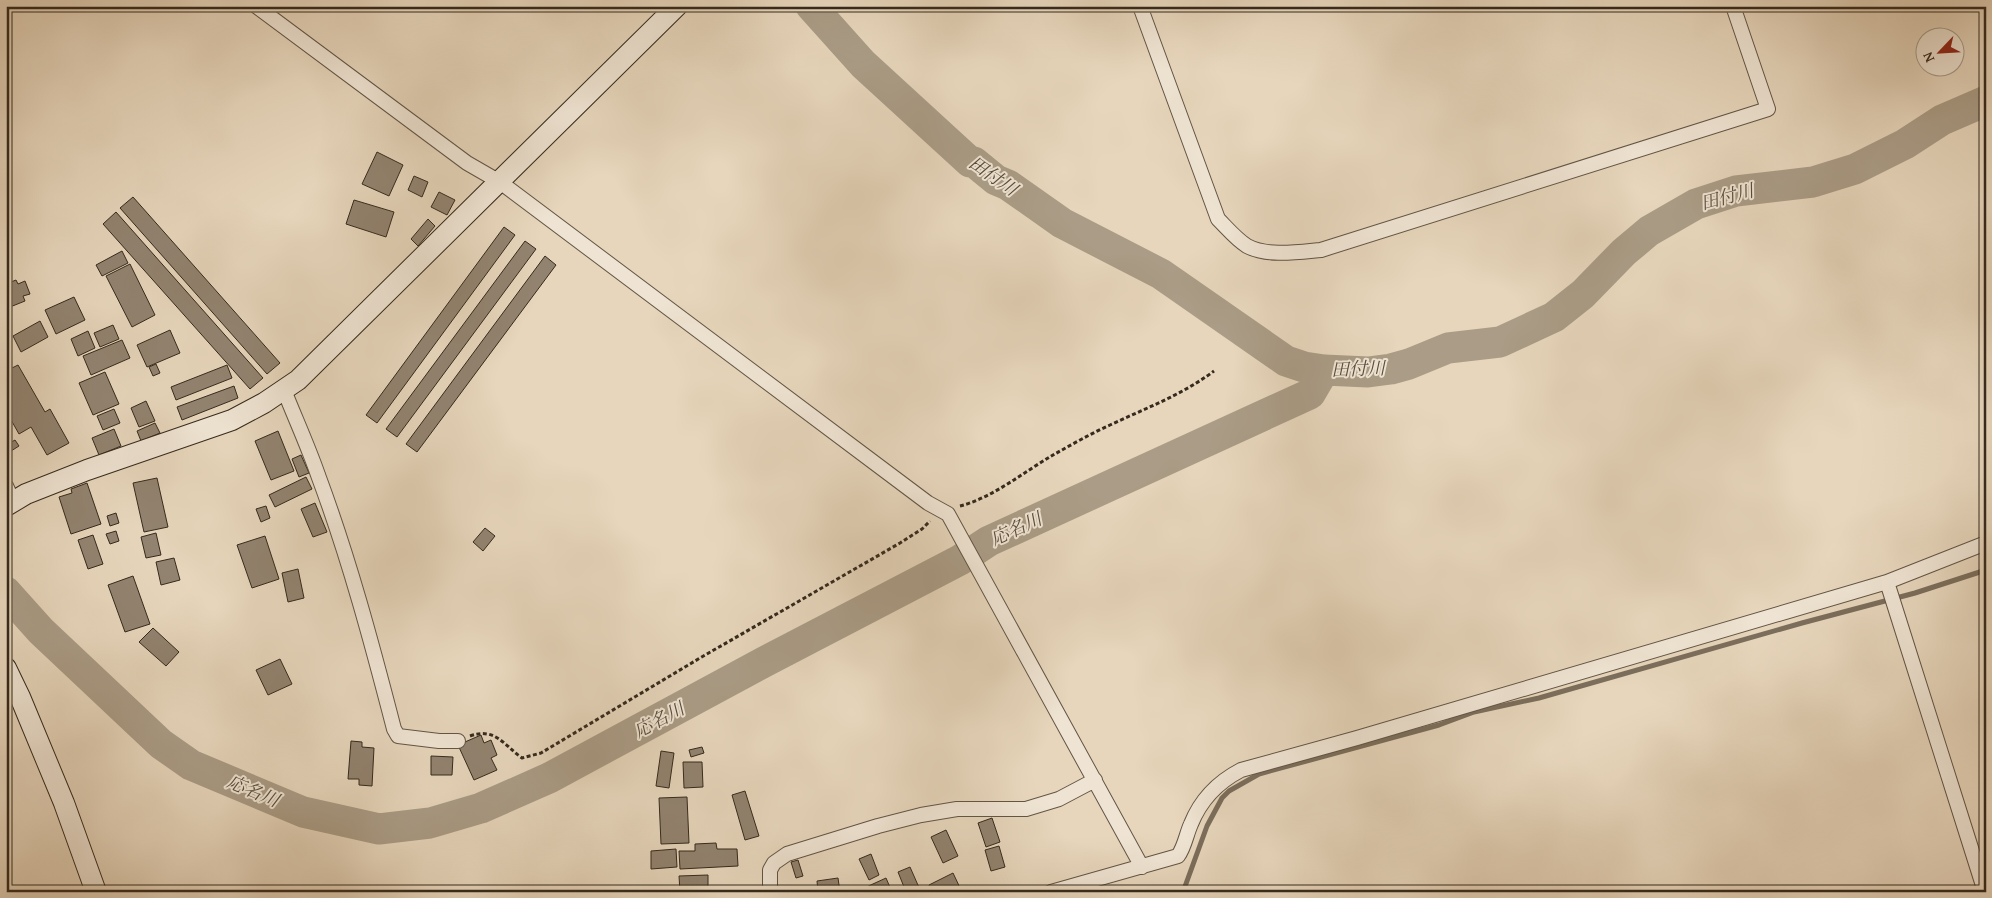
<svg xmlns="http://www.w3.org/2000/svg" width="1992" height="898" font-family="'Gentium Book Plus','Noto Serif JP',serif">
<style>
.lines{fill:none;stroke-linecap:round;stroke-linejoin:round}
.stream{stroke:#7b6e5c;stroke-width:5}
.river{stroke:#aa9c86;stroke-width:31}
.building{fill:#928370;stroke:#352a1d}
.street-casing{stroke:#625545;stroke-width:16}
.secondary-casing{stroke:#352a1d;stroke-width:22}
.path{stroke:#352a1d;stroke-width:3;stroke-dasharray:4 2.5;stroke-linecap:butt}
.street{stroke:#efe4d3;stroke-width:14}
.secondary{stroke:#efe4d3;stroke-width:20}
.labels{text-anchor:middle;stroke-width:4;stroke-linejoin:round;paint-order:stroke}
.water-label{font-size:18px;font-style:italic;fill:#584c3c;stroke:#efe4d3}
</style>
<rect width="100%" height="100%" fill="#e7d6bc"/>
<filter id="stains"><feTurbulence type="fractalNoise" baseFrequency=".004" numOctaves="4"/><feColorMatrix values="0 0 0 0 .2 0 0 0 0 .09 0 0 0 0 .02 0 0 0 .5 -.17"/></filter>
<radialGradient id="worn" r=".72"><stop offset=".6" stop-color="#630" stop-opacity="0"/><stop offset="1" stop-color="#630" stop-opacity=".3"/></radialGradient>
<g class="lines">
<!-- stream -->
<path class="stream" d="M1183 892 1207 826 1222 798 1229 791 1259 774 1439 725 1474 712 1539 698 1802 623 1915 593 1986 570"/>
<!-- river -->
<path class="river" d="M811 6 863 64 970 162H974L996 180 1008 185 1062 223 1161 274 1286 361 1304 367 1324 370 1368 372 1391 369 1409 364 1448 348 1500 342 1554 317 1583 294 1624 252 1649 231 1696 204 1736 191 1813 182 1855 169 1905 144 1942 120 1986 101
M6 592 41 631 161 744 191 765 303 812 379 829 430 823 481 808 549 778 766 661 960 560 989 541 1310 394 1324 370"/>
</g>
<!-- building -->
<path class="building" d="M377 152 403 165 389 196 362 184Z
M414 176 428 182 422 197 408 190Z
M439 192 455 200 447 215 431 207Z
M133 197 280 363 267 374 120 208Z
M354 200 394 212 386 237 346 224Z
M116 212 263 378 250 389 103 224Z
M428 219 435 226 418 246 411 239Z
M504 227 515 235 377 423 366 415Z
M525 241 536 249 397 437 386 429Z
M122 251 128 263 102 276 96 265Z
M545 256 556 265 417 452 406 444Z
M130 264 155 315 132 327 106 276Z
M16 280 18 284 25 281 30 294 23 296 25 301 10 307 8 303 6 304V284Z
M74 297 85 320 56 334 45 310Z
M40 321 48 337 21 352 13 336Z
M113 325 119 339 100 347 94 333Z
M170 330 180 353 147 367 137 345Z
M88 331 95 348 78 356 71 339Z
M122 340 130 358 91 375 83 356Z
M156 364 160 373 153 376 149 367Z
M18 365 45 412 50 409 69 443 47 455 31 427 19 434 6 411V371Z
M227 365 232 378 176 400 171 387Z
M105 372 119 404 93 415 79 383Z
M234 386 238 398 182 420 177 407Z
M146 401 155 421 139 427 131 408Z
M114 409 120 423 103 430 97 416Z
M155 423 160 433 141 441 137 431Z
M114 429 121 446 99 455 92 438Z
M278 431 294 471 271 480 255 441Z
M15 440 19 446 11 451 8 444Z
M301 455 309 473 299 477 292 459Z
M306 477 312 489 275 507 269 495Z
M157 478 168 527 144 532 133 483Z
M87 483 101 524 71 534 59 497 72 493 71 489Z
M315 503 327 532 313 537 301 509Z
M266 506 270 518 261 522 256 509Z
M116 513 119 523 110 526 107 516Z
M485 528 495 536 483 551 473 542Z
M116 531 119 541 110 544 106 534Z
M156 533 161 555 146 558 141 537Z
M93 535 103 564 88 569 78 540Z
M265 536 279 579 252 588 237 545Z
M174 558 180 580 161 585 156 562Z
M298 569 304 598 288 602 282 573Z
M133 576 150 624 125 632 108 585Z
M153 628 179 652 166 666 139 642Z
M280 659 292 684 268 695 256 670Z
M481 735 484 743 491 740 497 755 491 758 497 770 474 780 458 745Z
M351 741 362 742V747L374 748 372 786 359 785V779H348Z
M702 747 704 753 691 757 689 750Z
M661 751 674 753 669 788 656 786Z
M431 756 453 757 452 775H431Z
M683 762H702L703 787 684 788Z
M745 791 759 836 745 840 732 795Z
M687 797 689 843 661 844 659 798Z
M992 818 1000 842 986 847 978 823Z
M946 830 958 856 943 863 931 837Z
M716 843 717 849H737L738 866 680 869 679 851H695V844Z
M999 846 1005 867 991 871 985 850Z
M676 849 677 867 651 869V851Z
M871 854 879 875 869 880 859 859Z
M798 860 803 876 796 878 791 862Z
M910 867 921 892H906L898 872Z
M953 873 962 892H932L929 885Z
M708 875V892H680L679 876Z
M838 878 840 892H818L817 881Z
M886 878 892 892H863L862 889Z"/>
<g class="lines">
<!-- street casing -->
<g class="street-casing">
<path id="street" d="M256 6 467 163 500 182 928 503 948 514 1142 867
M1140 6 1218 219C1227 228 1236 239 1247 246 1267 257 1299 252 1321 250L1768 109 1733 6
M284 390C295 418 308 446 318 475 349 558 372 644 394 729L398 736 439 741H458
M6 486 13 501
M1887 582 1985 892
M770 892V870L774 863 787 854 878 826 921 815 957 809H1026L1059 799 1095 780
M1051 892 1178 856C1185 846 1186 835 1191 824 1201 799 1218 782 1241 770L1357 738 1887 582 1986 543"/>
</g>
<!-- secondary casing -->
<g class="secondary-casing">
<path id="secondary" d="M6 506 26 494 87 470 232 420 264 403 298 380 677 6
M6 668 20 697 64 803 96 892"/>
</g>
<!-- path -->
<path class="path" d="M960 506C992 498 1024 472 1053 455 1071 445 1090 434 1110 425 1146 408 1182 395 1214 371
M470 736C495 727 504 745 522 758L541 753 700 658 900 543 922 529 930 521"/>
<!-- street -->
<use href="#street" class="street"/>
<!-- secondary -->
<use href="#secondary" class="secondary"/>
</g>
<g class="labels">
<!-- water labels -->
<g class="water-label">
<text transform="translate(993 176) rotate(35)" y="6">田付川</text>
<text transform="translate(1727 197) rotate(-15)" y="6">田付川</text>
<text transform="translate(1358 369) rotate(-2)" y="6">田付川</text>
<text transform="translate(1016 529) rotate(-25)" y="6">応名川</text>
<text transform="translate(659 720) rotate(-28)" y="6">応名川</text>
<text transform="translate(253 791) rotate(23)" y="6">応名川</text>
</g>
</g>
<!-- margin -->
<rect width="1992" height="898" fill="none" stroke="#e7d6bc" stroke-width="25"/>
<rect x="8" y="8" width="1977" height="883" fill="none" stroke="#352a1d" stroke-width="2.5"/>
<rect x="12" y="12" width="1967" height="873" fill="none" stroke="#352a1d"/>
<!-- north arrow -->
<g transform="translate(1940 52) rotate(245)"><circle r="24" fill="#efe4d3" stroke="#a59a8a"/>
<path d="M0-4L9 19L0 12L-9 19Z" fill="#8f2418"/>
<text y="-8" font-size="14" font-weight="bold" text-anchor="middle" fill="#352a1d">N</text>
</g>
<rect width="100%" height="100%" filter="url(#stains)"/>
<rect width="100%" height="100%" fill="url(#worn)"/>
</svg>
